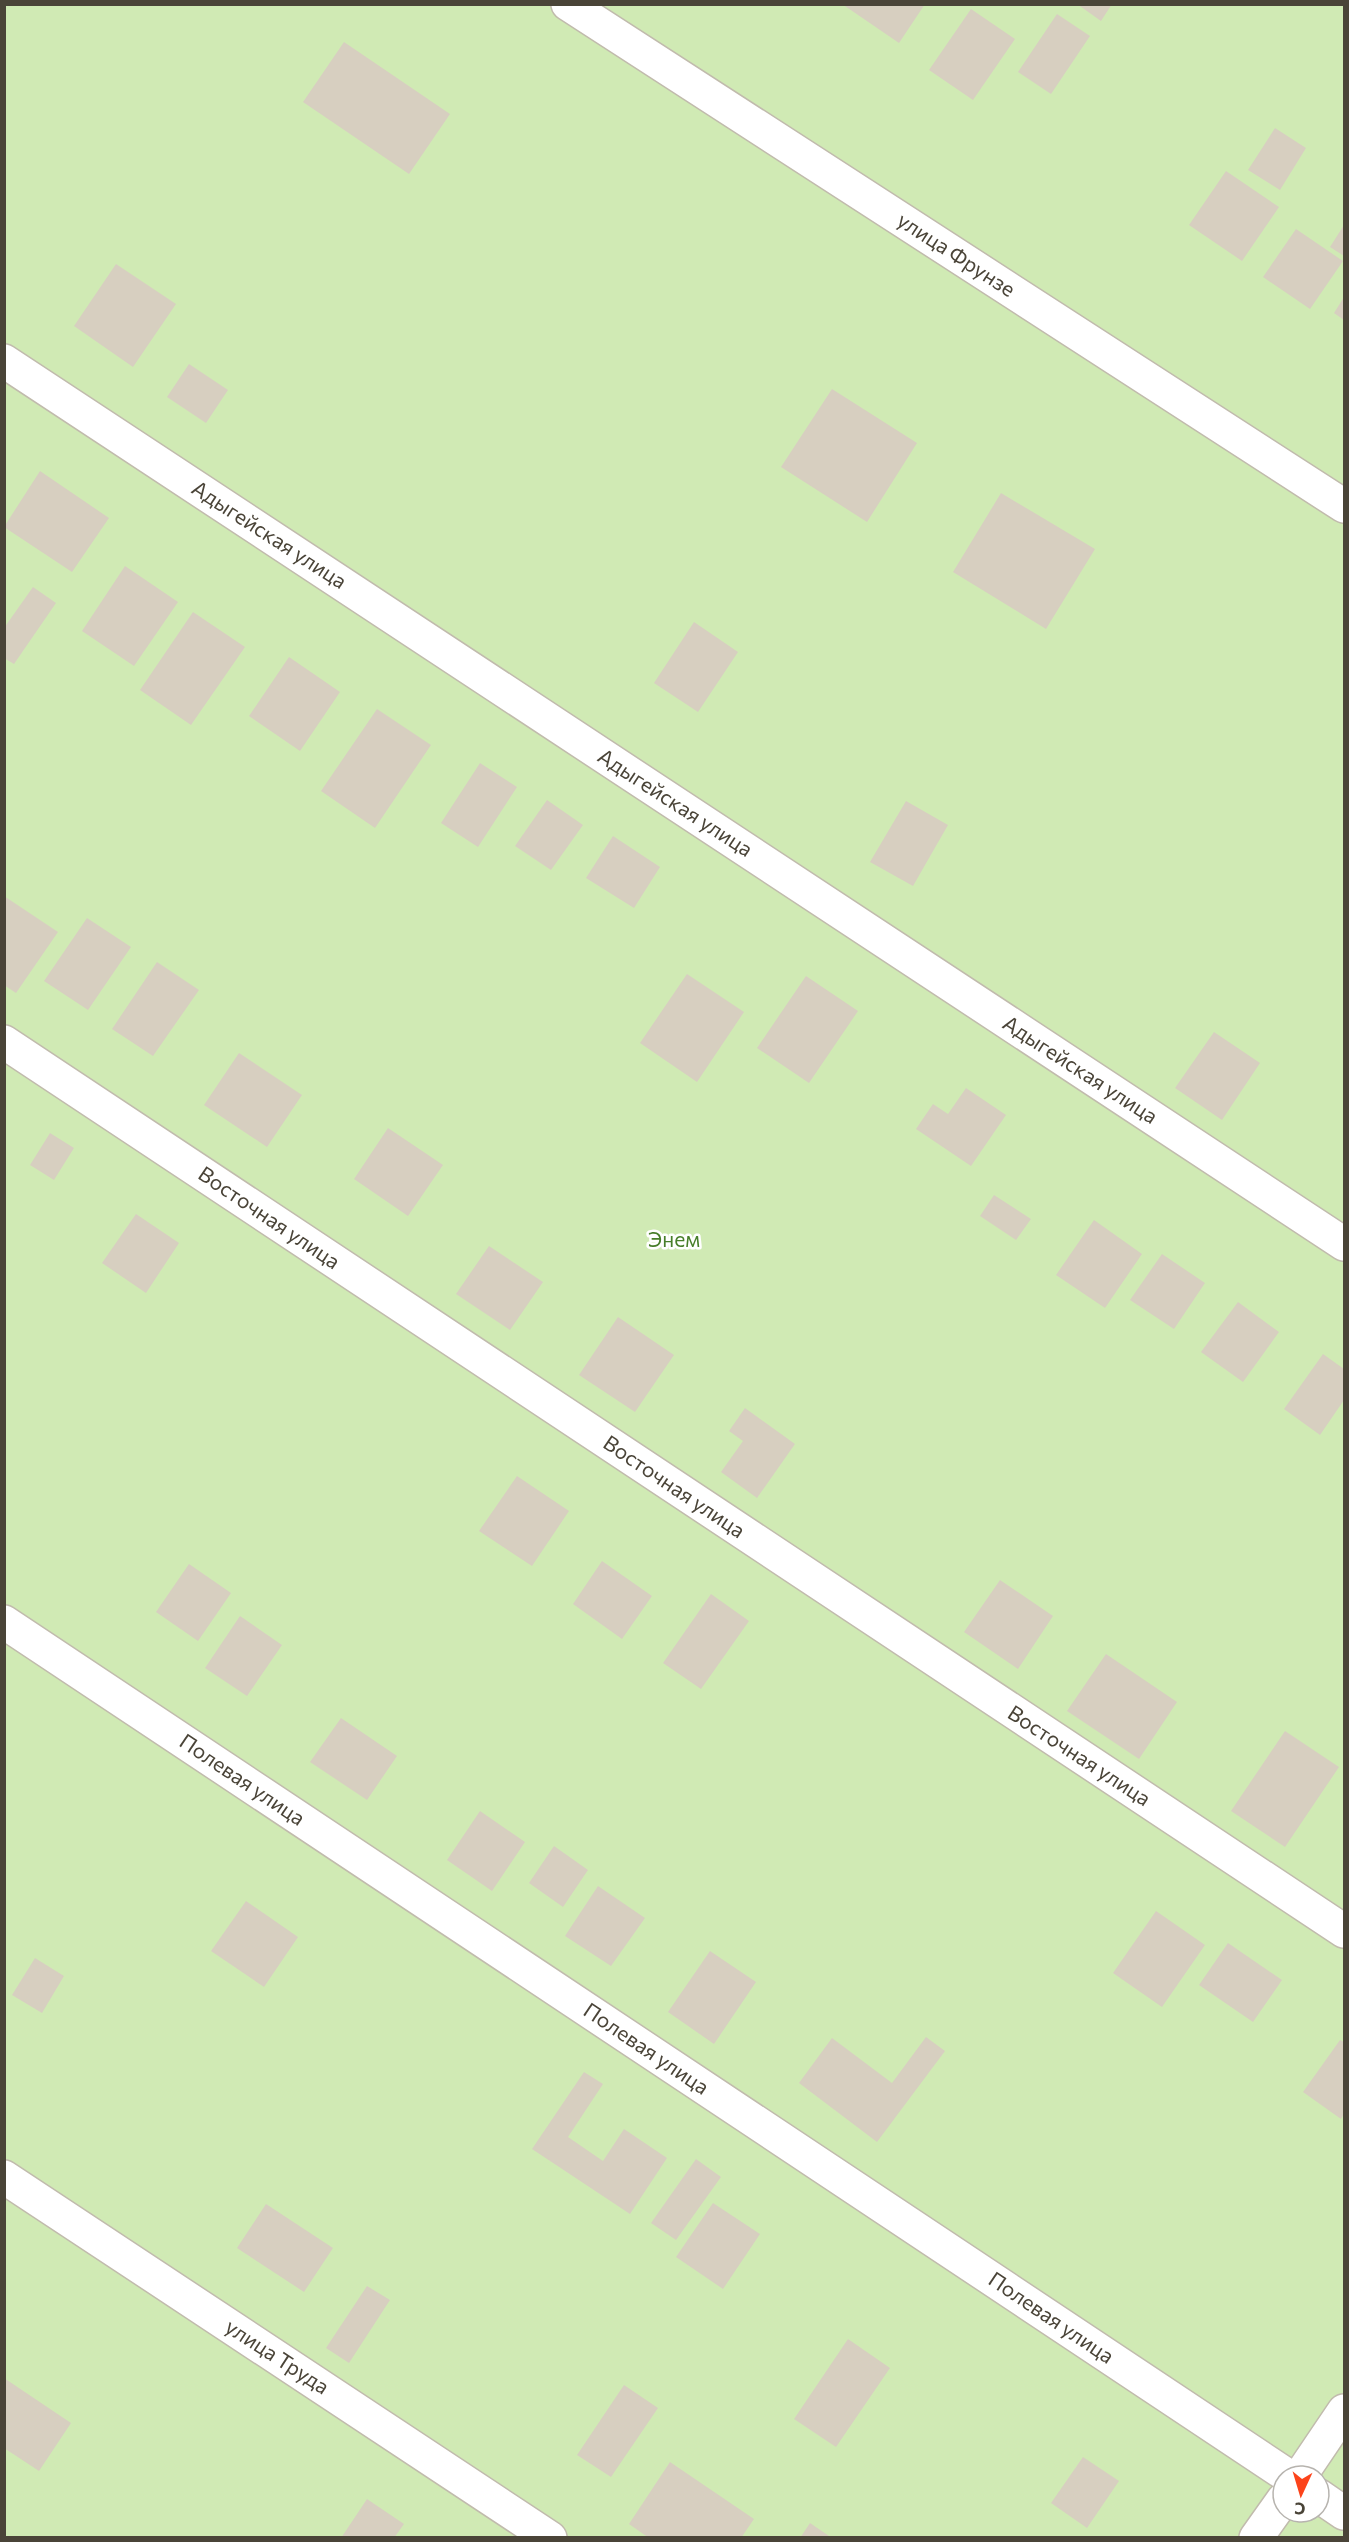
<svg xmlns="http://www.w3.org/2000/svg" width="1349" height="2542" font-family="Commissioner,sans-serif">
<style>
.green{fill:#d0eab4;fill-rule:evenodd}
.building{fill:#d7cfc0}
.lines{fill:none;stroke-linecap:round;stroke-linejoin:round}
.minor-casing{stroke:#c1bbad;stroke-width:36}
.minor{stroke:#fff;stroke-width:33}
.labels{text-anchor:middle;stroke-width:5;stroke-linejoin:round;paint-order:stroke}
.street-label{font-size:21px;fill:#4a4438;stroke:#fff}
.park-label{font-size:21px;fill:#477e2a;stroke:#fff}
</style>
<rect width="100%" height="100%" fill="#f5f3eb"/>
<!-- green -->
<path class="green" d="M5 5H1344V2537L5 2538ZM1283 2476H1319V2512H1283Z"/>
<!-- building -->
<path class="building" d="M842 4H925L899 43Z
M1077 4H1112L1101 21Z
M971 9 1015 39 973 100 929 70Z
M1057 14 1090 36 1051 94 1018 72Z
M344 42 450 114 409 174 303 102Z
M1275 128 1306 148 1280 190 1248 170Z
M1226 171 1279 207 1242 261 1189 225Z
M1344 225V256L1330 247Z
M1296 229 1343 261 1310 309 1263 277Z
M116 264 176 304 133 367 74 326Z
M1344 297V320L1334 313Z
M189 364 228 390 206 423 167 397Z
M832 389 917 443 867 522 781 467Z
M40 471 109 518 72 572 4 527Z
M1001 493 1095 549 1046 629 953 572Z
M125 566 178 602 134 666 82 631Z
M33 587 56 603 14 664 4 658V628Z
M193 612 245 647 191 725 140 690Z
M694 622 738 652 698 712 654 683Z
M289 657 340 692 300 751 249 716Z
M377 709 431 745 375 828 321 791Z
M480 763 517 787 478 847 441 823Z
M547 800 583 825 551 870 515 846Z
M906 801 948 825 913 886 870 862Z
M613 836 660 867 634 908 586 878Z
M4 896 58 932 16 993 4 985Z
M87 918 131 947 88 1010 44 981Z
M157 962 199 990 153 1056 112 1029Z
M687 974 744 1012 697 1082 640 1043Z
M806 976 858 1011 809 1083 757 1048Z
M1214 1032 1260 1063 1222 1120 1175 1088Z
M239 1053 302 1095 267 1147 204 1105Z
M966 1088 1006 1115 971 1166 916 1129 933 1104 948 1114Z
M388 1128 443 1165 408 1216 354 1179Z
M50 1133 74 1148 54 1180 30 1165Z
M994 1195 1031 1219 1016 1240 980 1216Z
M136 1214 179 1243 146 1293 102 1263Z
M1094 1220 1142 1254 1105 1308 1056 1275Z
M489 1246 543 1282 510 1330 456 1294Z
M1162 1254 1205 1283 1174 1329 1130 1300Z
M1238 1302 1279 1332 1243 1382 1201 1352Z
M618 1317 674 1355 635 1412 579 1375Z
M1323 1354 1344 1369V1400L1320 1435 1284 1409Z
M745 1408 795 1444 757 1498 721 1472 743 1441 729 1431Z
M517 1476 569 1511 532 1566 479 1531Z
M602 1561 652 1596 622 1639 573 1604Z
M189 1564 231 1593 198 1641 156 1612Z
M1000 1580 1053 1616 1018 1669 964 1632Z
M711 1594 749 1621 701 1689 663 1663Z
M240 1616 282 1645 247 1696 205 1668Z
M1106 1654 1177 1702 1139 1759 1067 1711Z
M341 1718 397 1756 367 1800 310 1762Z
M1285 1731 1339 1767 1285 1847 1231 1811Z
M480 1811 525 1842 492 1891 447 1860Z
M554 1846 588 1870 563 1907 529 1883Z
M598 1886 645 1918 611 1966 565 1936Z
M246 1901 298 1937 264 1987 211 1951Z
M1156 1911 1205 1945 1162 2007 1113 1973Z
M1228 1943 1282 1980 1253 2022 1199 1985Z
M710 1951 756 1982 714 2044 668 2012Z
M35 1958 64 1976 42 2013 12 1995Z
M926 2037 945 2051 877 2142 799 2083 832 2038 892 2083Z
M1340 2040 1344 2042V2114L1341 2119 1303 2092Z
M584 2072 603 2084 568 2137 603 2161 624 2129 667 2158 630 2214 532 2149Z
M696 2159 721 2177 676 2240 651 2223Z
M713 2203 760 2234 723 2289 676 2257Z
M266 2204 333 2248 304 2292 237 2248Z
M367 2286 390 2300 349 2363 326 2348Z
M848 2339 890 2368 836 2447 794 2419Z
M4 2378 71 2423 39 2471 4 2448Z
M624 2385 658 2408 611 2477 577 2455Z
M1083 2457 1119 2481 1087 2528 1051 2503Z
M670 2462 754 2519 741 2538H649L629 2524Z
M367 2499 404 2524 394 2538H341Z
M810 2523 832 2538H800Z"/>
<g class="lines">
<!-- minor casing -->
<g class="minor-casing">
<path id="minor" d="M568 4 1344 506
M4 361 1344 1244
M4 1042 1344 1931
M4 1622 1288 2476
M4 2177 550 2538
M1300 2476 1344 2411
M1319 2496 1344 2513
M1256 2538 1283 2500"/>
</g>
<!-- minor -->
<use href="#minor" class="minor"/>
</g>
<g class="labels">
<!-- street labels -->
<g class="street-label">
<text transform="translate(956 255) rotate(33)" y="7">улица Фрунзе</text>
<text transform="translate(269 535) rotate(33)" y="7">Адыгейская улица</text>
<text transform="translate(675 803) rotate(33)" y="7">Адыгейская улица</text>
<text transform="translate(1080 1070) rotate(33)" y="7">Адыгейская улица</text>
<text transform="translate(269 1218) rotate(34)" y="7">Восточная улица</text>
<text transform="translate(674 1487) rotate(34)" y="7">Восточная улица</text>
<text transform="translate(1079 1756) rotate(33)" y="7">Восточная улица</text>
<text transform="translate(242 1780) rotate(34)" y="7">Полевая улица</text>
<text transform="translate(646 2049) rotate(34)" y="7">Полевая улица</text>
<text transform="translate(1051 2318) rotate(34)" y="7">Полевая улица</text>
<text transform="translate(277 2357) rotate(33)" y="7">улица Труда</text>
</g>
<!-- park labels -->
<g class="park-label">
<text x="674" y="1247">Энем</text>
</g>
</g>
<!-- border -->
<rect width="1349" height="2542" fill="none" stroke="#4a4438" stroke-width="12"/>
<!-- north arrow -->
<g transform="translate(1301 2494) rotate(184)"><circle r="28" fill="#ffffff" stroke="#b7b4af" stroke-width="1.5"/>
<path d="M0-4.5L10 22L0 15L-10 22Z" fill="#fc441b"/>
<text y="-9" font-size="16" font-weight="bold" text-anchor="middle" fill="#4a4438">С</text>
</g>
</svg>
